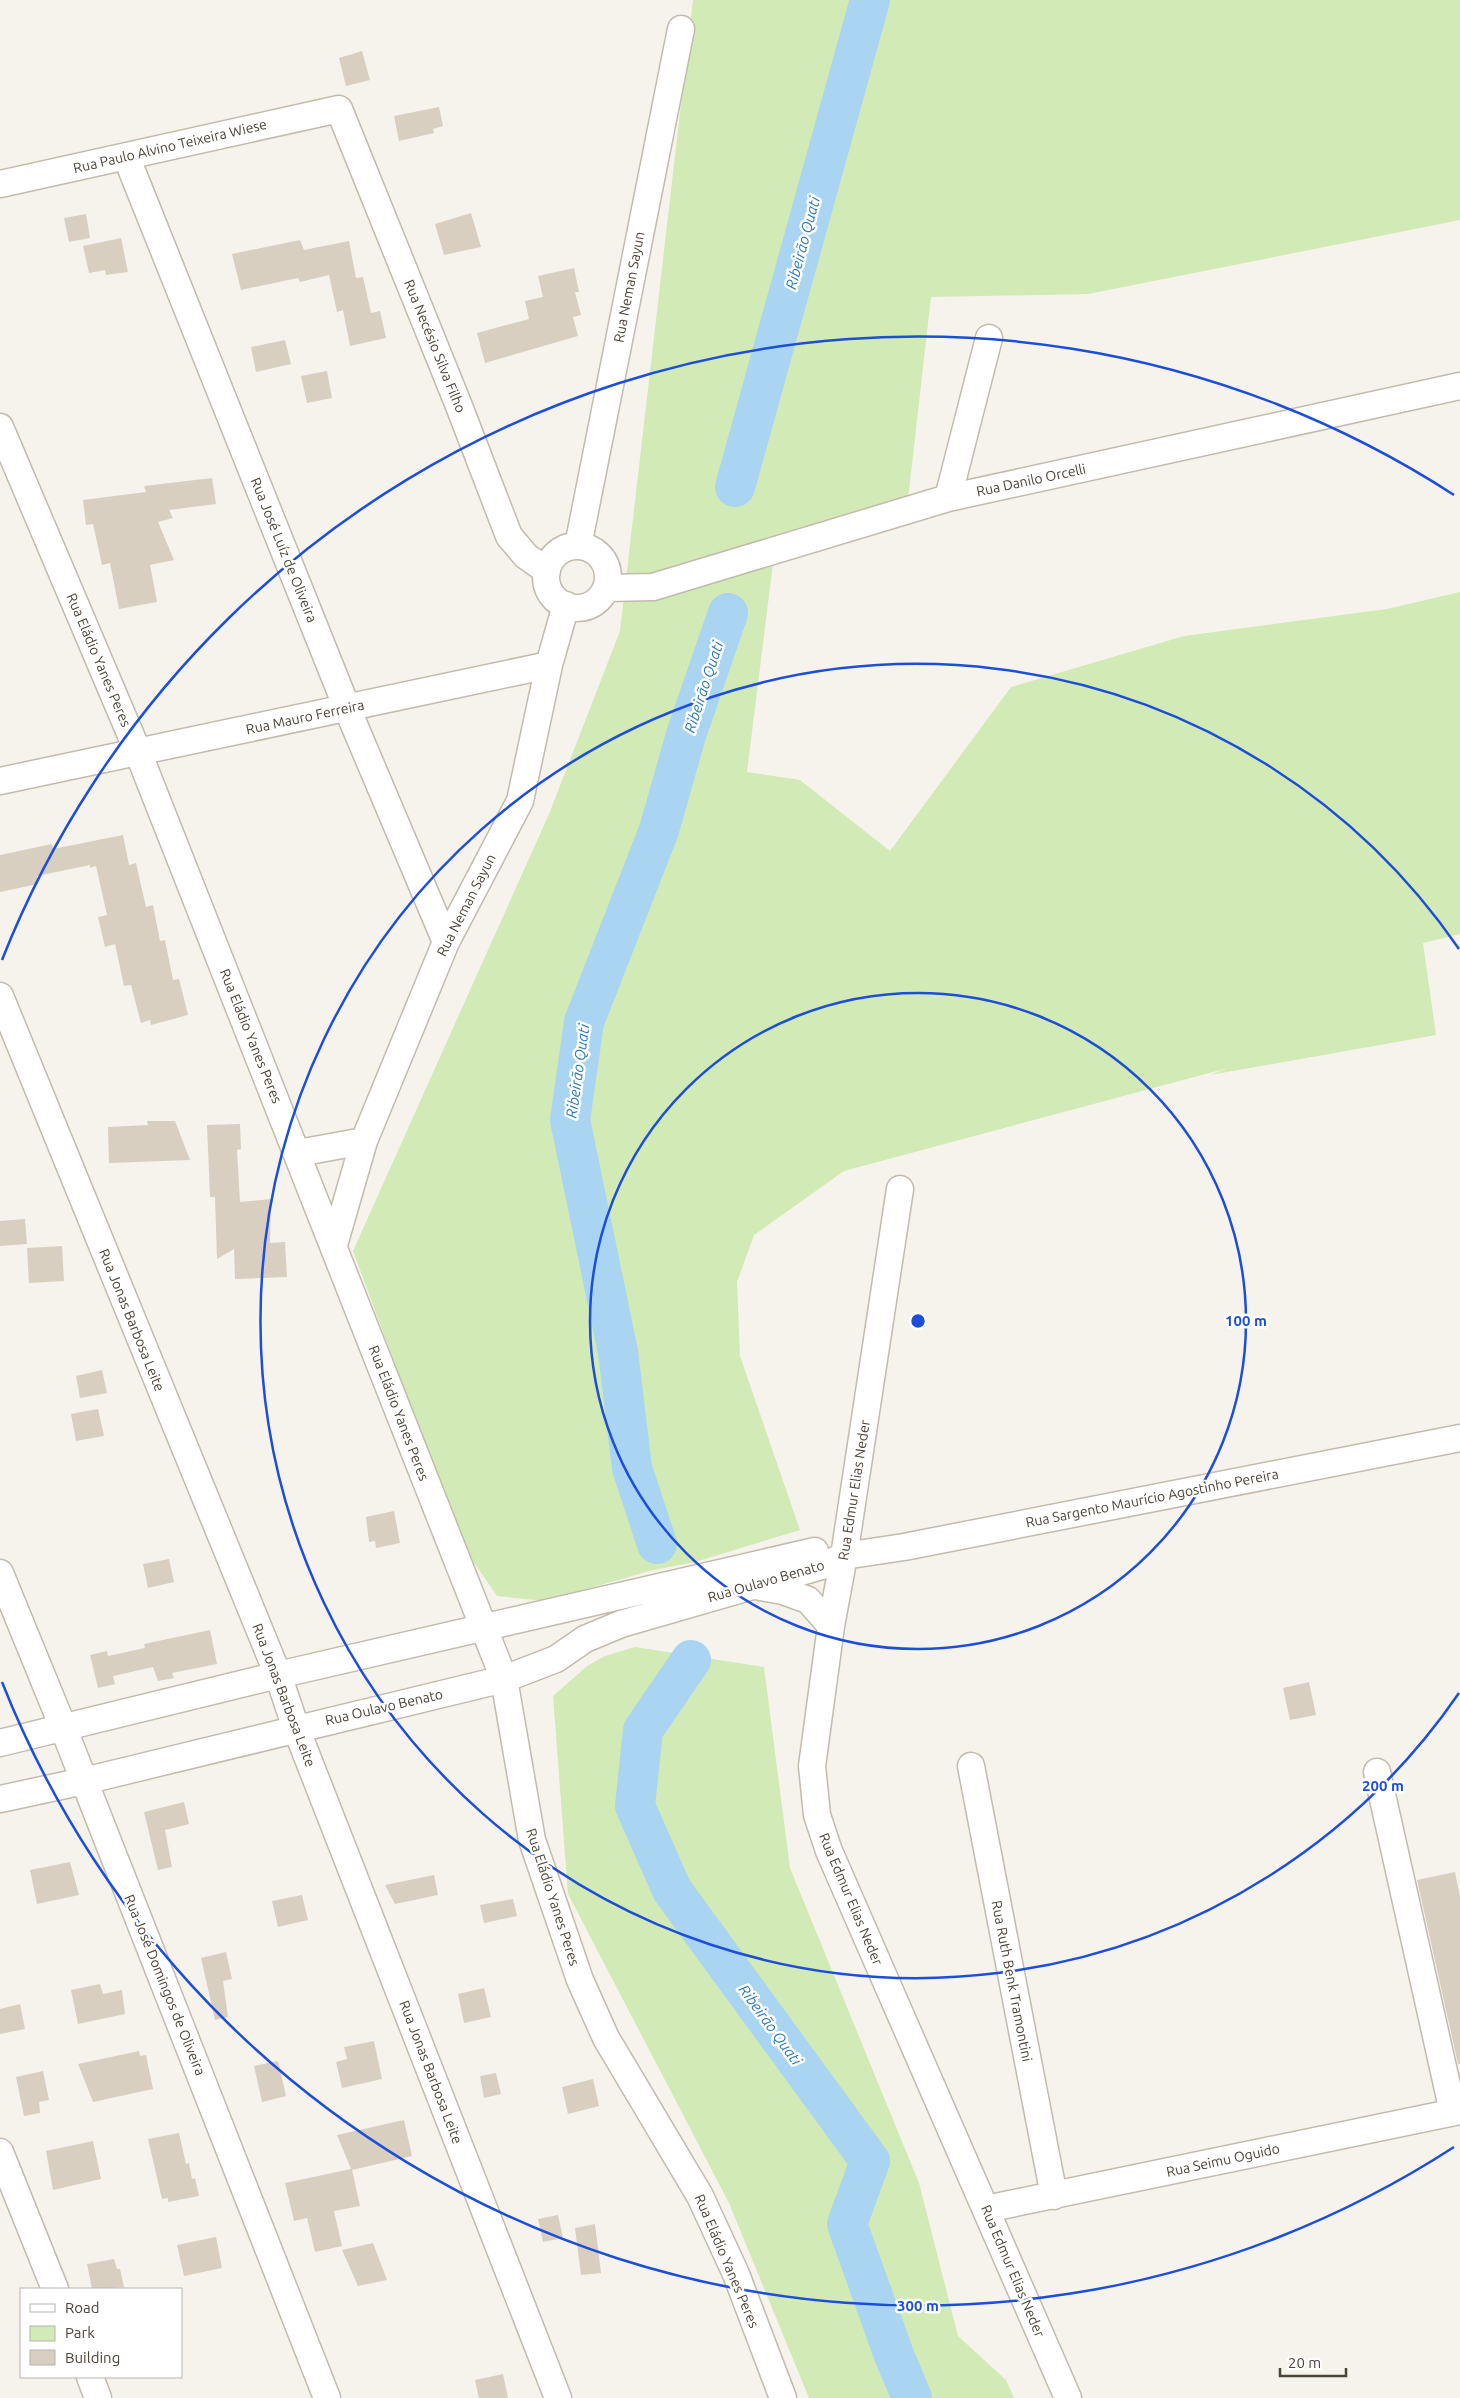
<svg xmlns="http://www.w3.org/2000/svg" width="1460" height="2398" font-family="Ubuntu,sans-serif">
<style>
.green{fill:#d2eab5}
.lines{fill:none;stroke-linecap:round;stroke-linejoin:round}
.river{stroke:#a9d4f2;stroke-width:40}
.building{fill:#d8cfc1}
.minor-casing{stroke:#c2bbae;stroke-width:29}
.minor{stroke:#fff;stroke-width:26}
.ring{fill:none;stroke:#1d4ed8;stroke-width:2.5}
.labels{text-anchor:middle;stroke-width:5;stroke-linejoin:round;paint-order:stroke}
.street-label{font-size:14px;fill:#4b4439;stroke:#fff}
.water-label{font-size:15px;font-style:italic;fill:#2e7ab2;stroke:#fff}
.centre{fill:#1d4ed8;stroke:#fff;stroke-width:2.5}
.ring-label{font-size:15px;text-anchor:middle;font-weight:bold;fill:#1d4ed8;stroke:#fff;stroke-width:5;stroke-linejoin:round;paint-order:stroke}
</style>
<rect width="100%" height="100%" fill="#f6f3ec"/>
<!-- green -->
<path class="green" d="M693 0H1460V220L1088 294 931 297 906 517 776 539 747 772 800 780 890 851 1011 687 1184 636 1387 609 1460 592V934L1423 943 1436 1035 1210 1075 1228 1068 844 1171 754 1235 737 1282 740 1356 800 1530 695 1562 649 1571 545 1601 497 1596 462 1545 353 1251 549 814 620 631Z
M635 1647 764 1667 790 1868 919 2183 958 2336 1006 2380 1014 2398H809L729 2203 568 1894 553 1696 587 1666 605 1656Z"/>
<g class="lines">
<!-- river -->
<path class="river" d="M735 487 870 0
M657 1544 632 1468 618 1352 570 1120 584 1022 659 830 686 735 728 613
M691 1660 643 1730 635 1806 672 1890 870 2161 847 2224 894 2355 912 2398"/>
</g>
<!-- building -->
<path class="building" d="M362 51 370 80 346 86 339 58Z
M439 107 443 126 433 129 434 133 399 141 394 116Z
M471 213 481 247 444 255 435 224Z
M86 214 90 238 69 242 64 218Z
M121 238 128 272 106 275 105 270 89 273 83 246Z
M300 240 304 250 349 241 356 278 363 277 371 313 380 311 386 338 350 346 343 310 337 312 329 275 300 282 298 278 241 290 232 254Z
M574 268 579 292H575L581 315 573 317 578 336 485 363 477 333 529 319 525 301 543 297 538 276Z
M285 340 291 364 256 372 251 347Z
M327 371 332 398 307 403 301 376Z
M212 478 216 504 169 510 173 518 158 522 174 560 150 565 157 602 119 609 110 563 102 565 93 524 86 525 83 500 146 492 144 486Z
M123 835 129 865 136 863 146 907 153 905 160 941 165 940 173 980 179 979 188 1015 151 1025 150 1020 141 1023 131 985 124 986 115 944 105 947 98 917 107 915 96 866 90 868V865L37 876 38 884 0 892V855L52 844 53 849Z
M147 1121H175L190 1160 109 1163 108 1127 148 1125Z
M240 1124 241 1149 237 1150 240 1202 271 1199 270 1243 285 1242 287 1277 235 1279 234 1249 217 1259 215 1197H210L207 1125Z
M25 1219 27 1244 0 1246V1221Z
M62 1246 64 1281 29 1283 27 1248Z
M102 1370 107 1393 80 1398 76 1376Z
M98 1409 104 1436 76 1441 71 1414Z
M394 1511 400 1543 376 1548 375 1541 369 1542 366 1517Z
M169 1559 174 1582 148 1588 143 1564Z
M210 1630 217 1664 172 1673 174 1678 158 1681 153 1667 113 1676 115 1684 98 1688 90 1655 107 1651 108 1656 145 1648 144 1644Z
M1309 1682 1316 1715 1290 1720 1283 1688Z
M184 1802 189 1824 165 1830 172 1867 158 1870 144 1812Z
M70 1862 79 1895 37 1904 30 1870Z
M1455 1872 1460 1897V2064H1458L1417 1880Z
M434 1875 438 1895 395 1904 385 1885Z
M302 1895 308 1920 278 1927 272 1901Z
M513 1899 517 1916 484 1923 480 1905Z
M226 1952 232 1979 223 1981 228 2017 215 2020 201 1958Z
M100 1984 103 1994 122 1990 125 2014 78 2024 71 1990Z
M484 1988 491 2017 464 2023 458 1994Z
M20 2004 25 2029 0 2034V2009Z
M374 2041 382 2079 342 2088 336 2062 347 2059 344 2047Z
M139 2051 140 2056 146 2055 153 2089 93 2102 78 2064Z
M278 2061 286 2096 262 2102 254 2066Z
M43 2071 49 2100 39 2102 40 2113 24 2116 16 2077Z
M496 2073 501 2094 484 2098 480 2076Z
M593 2079 599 2106 568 2114 562 2087Z
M404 2120 412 2156 352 2170 360 2206 334 2211 342 2246 315 2252 307 2218 294 2221 285 2183 351 2169 337 2135Z
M179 2133 186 2164 189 2163 192 2179 195 2178 199 2196 168 2202V2198L162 2199 148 2139Z
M93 2141 101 2179 53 2190 46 2151Z
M558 2215 563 2238 543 2242 538 2219Z
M595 2224 601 2273 581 2275 575 2228Z
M216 2237 222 2268 184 2276 177 2245Z
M373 2243 387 2280 358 2286 342 2250Z
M114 2259 117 2269H120L124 2287 92 2289 87 2264Z
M503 2374 508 2398H479L475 2380Z"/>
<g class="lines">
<!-- minor casing -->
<g class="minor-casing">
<path id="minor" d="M126 156 347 708 446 942
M0 184 339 109 459 406 509 536 526 556 547 571
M0 427 138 752 504 1679 532 1840 580 1980 606 2038 700 2196 736 2274 783 2398
M948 498 989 338
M578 546 681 29
M546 577a31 31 0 1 1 62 0a31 31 0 1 1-62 0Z
M606 588 653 587 948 498 1460 386
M0 781 549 665 566 605
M0 996 278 1675 296 1728 558 2398
M298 1153 364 1141
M900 1189 844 1556 831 1626 812 1766 817 1815 829 1851 1068 2398
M334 1245 364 1141 446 942 520 801 549 665
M0 1573 63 1727 327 2398
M755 1586 783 1591 808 1600 831 1626
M0 1743 278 1675 815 1551
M971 1766 1054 2196
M1377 1772 1453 2112
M0 1799 84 1781 504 1679 556 1659 585 1639 621 1624 825 1565 844 1556 904 1547 1460 1438
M0 2152 55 2289
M986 2209 1460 2111
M90 2377 98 2398"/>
</g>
<!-- minor -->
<use href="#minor" class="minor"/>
</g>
<!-- distance rings -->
<g class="ring">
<circle cx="918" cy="1321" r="328"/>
<path d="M1459 1693A657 657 0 1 1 1459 949"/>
<path d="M1454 2147A985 985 0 0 1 2 1682M2 960A985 985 0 0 1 1454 495"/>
</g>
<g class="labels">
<!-- street labels -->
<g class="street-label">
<text transform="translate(170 146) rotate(-13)" y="5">Rua Paulo Alvino Teixeira Wiese</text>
<text transform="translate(629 287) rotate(-79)" y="5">Rua Neman Sayun</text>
<text transform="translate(435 346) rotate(68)" y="5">Rua Necésio Silva Filho</text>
<text transform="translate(1031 480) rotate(-12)" y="5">Rua Danilo Orcelli</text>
<text transform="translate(284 550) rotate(68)" y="5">Rua José Luíz de Oliveira</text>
<text transform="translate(99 660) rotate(67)" y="5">Rua Eládio Yanes Peres</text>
<text transform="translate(305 717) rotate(-12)" y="5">Rua Mauro Ferreira</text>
<text transform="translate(466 905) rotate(-63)" y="5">Rua Neman Sayun</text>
<text transform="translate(251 1036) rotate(68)" y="5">Rua Eládio Yanes Peres</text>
<text transform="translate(132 1320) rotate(68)" y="5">Rua Jonas Barbosa Leite</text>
<text transform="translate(399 1413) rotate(69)" y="5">Rua Eládio Yanes Peres</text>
<text transform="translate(854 1490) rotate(-81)" y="5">Rua Edmur Elias Neder</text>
<text transform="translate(1152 1498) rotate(-11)" y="5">Rua Sargento Maurício Agostinho Pereira</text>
<text transform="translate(766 1581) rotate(-16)" y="5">Rua Oulavo Benato</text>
<text transform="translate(284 1695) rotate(69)" y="5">Rua Jonas Barbosa Leite</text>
<text transform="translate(384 1707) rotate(-13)" y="5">Rua Oulavo Benato</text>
<text transform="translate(553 1897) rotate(72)" y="5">Rua Eládio Yanes Peres</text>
<text transform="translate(851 1899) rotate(67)" y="5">Rua Edmur Elias Neder</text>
<text transform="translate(1012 1981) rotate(79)" y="5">Rua Ruth Benk Tramontini</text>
<text transform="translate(165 1985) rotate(68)" y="5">Rua José Domingos de Oliveira</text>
<text transform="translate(431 2072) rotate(69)" y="5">Rua Jonas Barbosa Leite</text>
<text transform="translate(1223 2160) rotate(-12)" y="5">Rua Seimu Oguido</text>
<text transform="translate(727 2261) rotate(67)" y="5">Rua Eládio Yanes Peres</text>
<text transform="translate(1013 2271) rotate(67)" y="5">Rua Edmur Elias Neder</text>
</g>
<!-- water labels -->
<g class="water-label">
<text transform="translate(803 243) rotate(-75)" y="5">Ribeirão Quati</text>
<text transform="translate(704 687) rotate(-72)" y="5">Ribeirão Quati</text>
<text transform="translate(578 1071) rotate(-82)" y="5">Ribeirão Quati</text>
<text transform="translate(770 2025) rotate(54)" y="5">Ribeirão Quati</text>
</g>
</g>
<circle cx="918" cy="1321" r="8" class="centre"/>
<g class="ring-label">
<text x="1246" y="1326">100 m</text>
<text x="1383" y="1791">200 m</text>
<text x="918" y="2311">300 m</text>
</g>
<!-- legend -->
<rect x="20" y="2288" width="162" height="90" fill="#ffffff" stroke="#b7b4b0"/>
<rect x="30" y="2304" width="25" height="8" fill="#ffffff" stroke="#b7b4b0"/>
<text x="65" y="2313" font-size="15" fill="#4b4439">Road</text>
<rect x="30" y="2326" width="25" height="15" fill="#d2eab5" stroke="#b7b4b0"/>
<text x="65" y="2338" font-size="15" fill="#4b4439">Park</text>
<rect x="30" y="2350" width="25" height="15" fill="#d8cfc1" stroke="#b7b4b0"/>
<text x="65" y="2363" font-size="15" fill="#4b4439">Building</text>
<!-- scale -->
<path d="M1280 2368v8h66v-8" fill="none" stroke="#4b4439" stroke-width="2.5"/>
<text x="1288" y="2368" font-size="15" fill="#4b4439" stroke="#ffffff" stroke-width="4" paint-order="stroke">20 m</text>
</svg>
